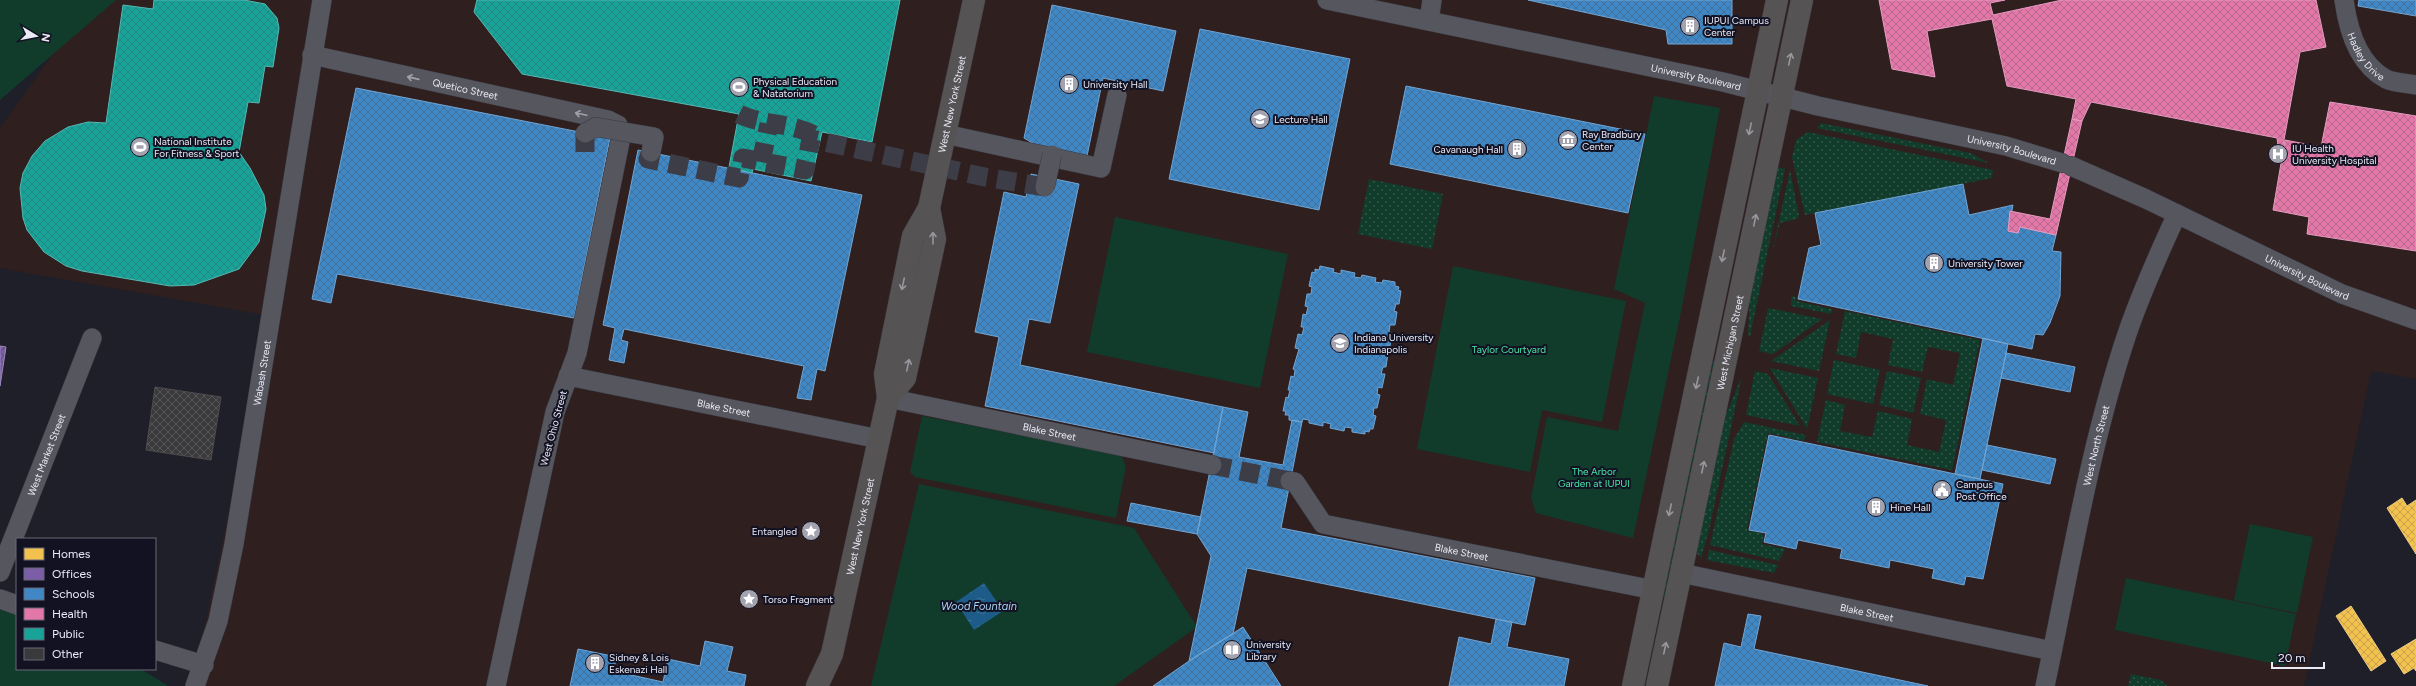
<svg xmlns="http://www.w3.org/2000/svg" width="2416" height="686" font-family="Figtree,sans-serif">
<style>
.education{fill:#2f1f1e}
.grass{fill:url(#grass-dots)}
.park{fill:#113c2c}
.water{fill:url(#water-ripples)}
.homes{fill:url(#homes-cross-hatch);stroke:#f0cd81}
.offices{fill:url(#offices-cross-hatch);stroke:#9c88bf}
.schools{fill:url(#schools-cross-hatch);stroke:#72a5d4}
.health{fill:url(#health-cross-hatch);stroke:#e59ac0}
.public{fill:url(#public-cross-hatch);stroke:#56b8b4}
.building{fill:url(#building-cross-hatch);stroke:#4f4c4e}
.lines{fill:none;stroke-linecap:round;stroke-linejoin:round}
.minor-tunnel{stroke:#3d3d48;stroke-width:19;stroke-dasharray:19 10;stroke-linecap:butt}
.minor-casing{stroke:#3b3a43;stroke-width:20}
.major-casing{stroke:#3b3a43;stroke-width:23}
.minor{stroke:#56565f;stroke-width:19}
.major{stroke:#565354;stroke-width:22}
.minor-bridge-casing{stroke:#3b3a43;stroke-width:20;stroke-linecap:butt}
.minor-bridge{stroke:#56565f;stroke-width:19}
.oneway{stroke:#99979d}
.oneway2{stroke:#a0a0ab}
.labels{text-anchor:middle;stroke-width:4;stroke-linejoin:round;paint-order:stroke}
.poi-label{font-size:10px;fill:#eaeaf7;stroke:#121223;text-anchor:start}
.street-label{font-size:10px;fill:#eaeaf7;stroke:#121223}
.park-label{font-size:10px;fill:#48e7a8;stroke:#121223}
.water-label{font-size:11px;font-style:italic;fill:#acd4f6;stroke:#121223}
</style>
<defs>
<pattern id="grass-dots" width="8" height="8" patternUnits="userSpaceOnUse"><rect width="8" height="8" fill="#113c2c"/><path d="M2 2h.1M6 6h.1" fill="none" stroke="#34584b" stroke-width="1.8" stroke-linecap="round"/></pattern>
<pattern id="water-ripples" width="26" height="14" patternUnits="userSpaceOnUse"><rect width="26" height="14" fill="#1d5b89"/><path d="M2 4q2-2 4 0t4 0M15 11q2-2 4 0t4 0" fill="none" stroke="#3e739a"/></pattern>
<pattern id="homes-cross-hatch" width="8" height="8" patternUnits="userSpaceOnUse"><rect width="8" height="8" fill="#f2c14e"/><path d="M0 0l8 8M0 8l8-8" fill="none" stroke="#c7a24d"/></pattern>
<pattern id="offices-cross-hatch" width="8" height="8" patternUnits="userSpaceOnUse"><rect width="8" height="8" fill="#7b5ea7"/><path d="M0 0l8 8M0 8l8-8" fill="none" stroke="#5e5174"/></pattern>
<pattern id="schools-cross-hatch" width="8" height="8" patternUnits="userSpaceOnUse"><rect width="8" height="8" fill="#3f88c5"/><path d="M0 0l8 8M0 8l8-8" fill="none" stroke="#41719a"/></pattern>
<pattern id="health-cross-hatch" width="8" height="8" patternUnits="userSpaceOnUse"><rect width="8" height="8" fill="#e377a8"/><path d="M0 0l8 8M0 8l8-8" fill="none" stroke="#b4688c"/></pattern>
<pattern id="public-cross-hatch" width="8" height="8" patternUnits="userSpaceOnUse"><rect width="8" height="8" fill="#17a398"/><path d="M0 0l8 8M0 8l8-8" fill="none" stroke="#258781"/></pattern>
<pattern id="building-cross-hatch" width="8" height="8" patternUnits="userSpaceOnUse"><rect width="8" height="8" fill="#3a393b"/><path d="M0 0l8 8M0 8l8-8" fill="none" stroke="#575658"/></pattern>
</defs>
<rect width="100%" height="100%" fill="#1f1f29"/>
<!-- education -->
<path class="education" d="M92 0H2416V379L2371 371 2304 686H192L270 316 0 268V128Z"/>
<!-- grass -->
<path class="grass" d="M1821 123 1970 153 1989 163 1817 128Z
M1808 132 1993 170 1992 178 1805 215 1792 157 1796 140Z
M1777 167 1785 169 1750 336H1748L1750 296Z
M1790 170 1799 216 1797 219 1780 223 1772 254Z
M1369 179 1443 194 1432 249 1358 234Z
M1793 296 1796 297V301L1832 309 1831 314 1791 306V298Z
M1768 308 1822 319 1773 354 1759 351Z
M1845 311 1980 340 1952 470 1817 442 1826 400 1845 405 1840 431 1872 437 1878 411 1912 419 1907 445 1939 452 1946 420 1920 414 1927 379 1953 385 1960 353 1928 347 1922 372 1888 365 1893 339 1861 332 1856 358 1836 354Z
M1830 320 1819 371 1771 361Z
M1834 360 1880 370 1873 404 1827 394Z
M1714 361 1716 362 1667 599 1661 598 1711 363Z
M1770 368 1818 378 1807 429Z
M1755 371 1768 374 1800 426 1746 415Z
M1887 371 1921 378 1913 413 1879 405Z
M1742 376 1709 530 1701 558 1696 552 1723 422Z
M1744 422 1806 435 1804 441 1768 433 1747 530 1764 534 1762 544 1785 549 1779 561 1710 545 1734 439Z
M1709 550 1778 565 1774 573 1707 560Z
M2131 674 2161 680 2167 686H2128Z"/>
<!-- park -->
<path class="park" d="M0 0H116L0 100Z
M1654 96 1720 108 1680 317 1633 538 1536 513 1531 498 1547 417 1618 431 1645 303 1614 289Z
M1115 217 1288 254 1260 388 1087 352Z
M1453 266 1626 301 1602 422 1542 410 1530 472 1417 449Z
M922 416 1121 455 1126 466 1116 518 915 477 910 472Z
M919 484 1134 528 1197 627 1114 686H871Z
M2250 524 2313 537 2297 613 2234 600Z
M2126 578 2296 614 2285 666 2115 630Z
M0 607 17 614V669H141L168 686H0Z"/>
<!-- water -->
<path class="water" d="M984 583 1003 611 974 630 956 602Z"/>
<!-- homes -->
<path class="homes" d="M2402 498 2407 506 2416 500V554L2387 508Z
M2351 606 2386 661 2371 671 2336 616Z
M2416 639V671L2414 668 2404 674 2391 654Z"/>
<!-- offices -->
<path class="offices" d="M0 346 6 347 0 386Z"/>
<!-- schools -->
<path class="schools" d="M1528 0H1732V44H1668L1666 30Z
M2359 0H2416V16L2358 6Z
M1052 5 1176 31 1163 91 1103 78 1086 161 1052 155 1024 138Z
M1200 29 1350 59 1319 210 1169 179Z
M1406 86 1645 134 1628 213 1390 164Z
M356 88 610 138 574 318 337 274 331 303 312 299Z
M638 150 862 195 825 371 817 369 811 400 797 398 804 366 624 329 621 340 628 342 624 363 609 360 615 328 603 325Z
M1031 174 1079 184 1050 323 1029 319 1020 365 1223 407 1214 453 985 406 999 337 975 332 1004 192 1026 197Z
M1963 184 1969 215 2013 205 2008 231 2018 233 2020 227 2056 235 2052 251 2061 252 2060 296 2050 323 2043 335 2035 334 2032 349 1798 299 1809 248 1821 245 1815 213Z
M1320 266 1334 269 1333 272 1341 274V270L1355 273 1354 277 1361 278 1362 275 1376 278 1375 282 1382 283 1383 280 1395 282V286L1399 287 1398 290 1401 291 1399 304H1396L1394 311 1397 312 1395 325H1390L1389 332 1392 333 1390 346 1387 345 1385 353H1388L1386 367H1383L1381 374H1385L1382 388 1378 387 1377 394 1380 395 1377 408H1374L1373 415 1376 416 1373 429H1370L1369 432 1365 431V434L1352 432V428L1345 427 1344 431 1330 428 1331 424 1323 422V426L1309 423V420L1303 419 1302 422 1289 420V415H1285L1286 411H1283L1286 397 1288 398 1290 390H1288L1291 376 1294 377 1295 370 1293 369 1299 349 1295 348 1298 334 1302 335 1304 327H1301L1303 314 1306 315 1308 307 1305 306 1307 294H1311L1312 287 1309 286 1312 272 1315 273V269L1319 270Z
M1983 338 2008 344 1980 479 1955 474Z
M2006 353 2075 367 2070 392 2001 378Z
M1223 407 1248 412 1239 457 1283 465 1292 420 1302 422 1281 528 1535 578 1525 625 1247 568 1233 634 1189 661 1211 556 1197 534Z
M1769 435 2003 484 1983 579 1966 576 1964 585 1932 578 1934 569 1890 560 1889 568 1840 558 1842 549 1798 540 1796 549 1764 542 1766 533 1749 530Z
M1987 445 2056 459 2050 484 1982 470Z
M1131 503 1201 517 1197 534 1127 521Z
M1748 614 1761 616 1754 649 1928 686H1715L1724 643 1741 647Z
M1496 619 1512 622 1507 647 1569 659 1564 686H1449L1459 637 1491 644Z
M1243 627 1281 686H1153L1189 661Z
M705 641 733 647 727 671 746 675 744 686H570L578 649 617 657 613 671 663 682 668 659 700 666Z"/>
<!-- health -->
<path class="health" d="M1879 0H2005L1990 3 1993 15 2062 0H2316L2326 47 2300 52 2280 162 2277 138 2091 102 2082 121 2072 119 2076 99 2007 86 1992 19 1927 31 1935 77 1892 69Z
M2330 102 2416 116V251L2307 234 2309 217 2273 210 2285 140 2321 147Z
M2072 119 2082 121 2056 235 2020 227 2018 233 2008 231 2010 211 2050 219Z"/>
<!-- public -->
<path class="public" d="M154 0H244L265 4 277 18 279 28 273 67 265 66 259 103 248 102 239 152 250 168 264 195 266 209 259 242 239 269 194 285 170 286 82 271 66 266 44 252 27 230 23 218 20 188 23 173 32 156 45 141 68 127 88 122 106 123 123 5 153 9Z
M477 0H900L872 142 822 132 811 181 753 169 752 173 729 167 739 114 522 74 474 12Z"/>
<!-- building -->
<path class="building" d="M155 387 221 397 211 460 146 450Z"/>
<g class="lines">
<!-- minor-tunnel -->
<path class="minor-tunnel" d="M739 114C762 126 804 123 820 140
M585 133V156
M651 152 648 159 739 178 743 158 805 170 811 139 985 177 1045 187
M761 162 769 124
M1212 465 1290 481"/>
<!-- minor casing -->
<g class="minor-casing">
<g id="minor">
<path id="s1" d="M1327 0 1723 82 1818 106 2006 146 2062 163"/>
<path id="s2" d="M2344 0C2348 30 2358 64 2386 79 2394 83 2407 83 2416 85"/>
<path d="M1429 21 1432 0"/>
<path id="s3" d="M312 55 608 120 618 125 621 137 577 353 555 412 496 686"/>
<path d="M945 134 1101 168 1117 95"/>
<path id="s4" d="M2071 166 2146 199 2342 294 2416 320"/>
<path id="s5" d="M568 376 879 439"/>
<path id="s6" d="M888 398 1212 465"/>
<path id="s7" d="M1290 481 1295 482 1323 524 1654 590"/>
<path id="s8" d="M0 572 92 338"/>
<path id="s9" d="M1681 573 2052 651"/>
<path d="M0 599 17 605"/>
<path d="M155 650 204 665"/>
<path id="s10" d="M195 686 218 621 234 544 322 0"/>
<path id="s11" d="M2045 686C2070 569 2089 448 2127 334 2141 293 2159 253 2177 214"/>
</g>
</g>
<!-- major casing -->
<g class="major-casing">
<g id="major">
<path d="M888 398 905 378 935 239 929 208"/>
<path id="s12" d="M817 686 832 654 888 398 885 374 913 236 929 208 974 0"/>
<path d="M1633 686 1777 0"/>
<path id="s13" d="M1657 686 1802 0"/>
</g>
</g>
<!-- minor -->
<use href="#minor" class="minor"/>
<!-- major -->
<use href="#major" class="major"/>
<!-- minor-bridge casing -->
<g class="minor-bridge-casing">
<path id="minor-bridge" d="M585 133 596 127 654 137 651 152
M1045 187 1052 155"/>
</g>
<!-- minor-bridge -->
<use href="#minor-bridge" class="minor-bridge"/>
</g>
<!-- one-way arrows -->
<defs><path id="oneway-shaft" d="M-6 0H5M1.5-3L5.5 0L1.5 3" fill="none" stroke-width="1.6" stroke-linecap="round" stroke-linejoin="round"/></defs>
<g class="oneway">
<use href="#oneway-shaft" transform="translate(1790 59) rotate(-78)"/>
<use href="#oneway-shaft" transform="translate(1750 129) rotate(102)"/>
<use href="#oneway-shaft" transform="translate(1755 220) rotate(-78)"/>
<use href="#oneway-shaft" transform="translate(933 238) rotate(-90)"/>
<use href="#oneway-shaft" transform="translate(1723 256) rotate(102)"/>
<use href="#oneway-shaft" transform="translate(903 284) rotate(102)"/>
<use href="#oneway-shaft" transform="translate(908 365) rotate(-78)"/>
<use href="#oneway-shaft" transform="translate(1697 383) rotate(102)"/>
<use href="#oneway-shaft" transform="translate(1703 467) rotate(-78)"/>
<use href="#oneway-shaft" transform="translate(1670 510) rotate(102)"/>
<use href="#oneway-shaft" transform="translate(1665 648) rotate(-78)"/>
</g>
<g class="oneway2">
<use href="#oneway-shaft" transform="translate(413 78) rotate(-167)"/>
<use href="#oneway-shaft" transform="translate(581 114) rotate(-168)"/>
</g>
<!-- icons -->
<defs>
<g id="building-disc" transform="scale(1)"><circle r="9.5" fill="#a3a3af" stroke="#121223"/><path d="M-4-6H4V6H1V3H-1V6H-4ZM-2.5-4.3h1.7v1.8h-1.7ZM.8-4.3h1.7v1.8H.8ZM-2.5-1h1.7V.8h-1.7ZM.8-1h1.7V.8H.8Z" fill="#fff"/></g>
<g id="stadium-disc" transform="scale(1)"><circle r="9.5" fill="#a3a3af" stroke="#121223"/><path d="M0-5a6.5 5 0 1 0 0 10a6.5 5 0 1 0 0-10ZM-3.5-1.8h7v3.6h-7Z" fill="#fff"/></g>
<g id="university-disc" transform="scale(1)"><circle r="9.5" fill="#a3a3af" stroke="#121223"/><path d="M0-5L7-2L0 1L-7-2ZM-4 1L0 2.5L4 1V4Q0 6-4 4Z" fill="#fff"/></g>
<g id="museum-disc" transform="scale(1)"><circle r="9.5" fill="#a3a3af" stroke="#121223"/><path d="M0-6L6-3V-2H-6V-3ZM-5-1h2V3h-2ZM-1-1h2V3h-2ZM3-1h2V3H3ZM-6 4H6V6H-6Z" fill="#fff"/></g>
<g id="hospital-disc" transform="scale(1)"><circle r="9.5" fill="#a3a3af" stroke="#121223"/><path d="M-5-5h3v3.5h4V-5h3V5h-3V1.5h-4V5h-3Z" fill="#fff"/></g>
<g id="civic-disc" transform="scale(1)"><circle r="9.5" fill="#a3a3af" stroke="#121223"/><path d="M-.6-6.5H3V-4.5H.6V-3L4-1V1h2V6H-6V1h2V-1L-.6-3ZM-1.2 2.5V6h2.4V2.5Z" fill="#fff"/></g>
<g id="sight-disc" transform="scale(1)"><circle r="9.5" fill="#a3a3af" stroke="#121223"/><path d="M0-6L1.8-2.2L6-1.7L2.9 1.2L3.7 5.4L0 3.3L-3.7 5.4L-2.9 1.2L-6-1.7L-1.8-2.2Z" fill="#fff"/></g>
<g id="library-disc" transform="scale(1)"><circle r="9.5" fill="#a3a3af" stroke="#121223"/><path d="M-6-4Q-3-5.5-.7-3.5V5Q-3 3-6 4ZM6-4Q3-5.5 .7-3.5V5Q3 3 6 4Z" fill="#fff"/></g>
</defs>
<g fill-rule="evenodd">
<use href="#building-disc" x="1690" y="26"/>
<use href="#building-disc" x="1069" y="84"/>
<use href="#stadium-disc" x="739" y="87"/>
<use href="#university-disc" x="1260" y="119"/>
<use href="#museum-disc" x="1568" y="140"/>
<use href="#stadium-disc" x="140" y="147"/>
<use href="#building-disc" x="1517" y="149"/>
<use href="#hospital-disc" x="2278" y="154"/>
<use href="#building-disc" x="1934" y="263"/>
<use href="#university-disc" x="1340" y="343"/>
<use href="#civic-disc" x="1942" y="490"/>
<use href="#building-disc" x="1876" y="507"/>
<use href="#sight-disc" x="811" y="531"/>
<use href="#sight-disc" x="749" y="599"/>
<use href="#library-disc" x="1232" y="650"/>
<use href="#building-disc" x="595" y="663"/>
</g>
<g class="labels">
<!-- poi labels -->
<g class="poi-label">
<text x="1704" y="24">IUPUI Campus<tspan x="1704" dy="12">Center</tspan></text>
<text x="753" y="85">Physical Education<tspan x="753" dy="12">&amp; Natatorium</tspan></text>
<text x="1083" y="88">University Hall</text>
<text x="1274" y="123">Lecture Hall</text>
<text x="1582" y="138">Ray Bradbury<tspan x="1582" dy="12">Center</tspan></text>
<text x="154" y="145">National Institute<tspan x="154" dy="12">For Fitness &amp; Sport</tspan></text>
<text x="2292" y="152">IU Health<tspan x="2292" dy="12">University Hospital</tspan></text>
<text x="1503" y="153" text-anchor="end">Cavanaugh Hall</text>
<text x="1948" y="267">University Tower</text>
<text x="1354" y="341">Indiana University<tspan x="1354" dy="12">Indianapolis</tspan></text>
<text x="1956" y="488">Campus<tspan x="1956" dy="12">Post Office</tspan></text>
<text x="1890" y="511">Hine Hall</text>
<text x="797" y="535" text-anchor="end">Entangled</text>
<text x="763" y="603">Torso Fragment</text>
<text x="1246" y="648">University<tspan x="1246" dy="12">Library</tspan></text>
<text x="609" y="661">Sidney &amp; Lois<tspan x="609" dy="12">Eskenazi Hall</tspan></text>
</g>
<!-- street labels -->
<g class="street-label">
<text dy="4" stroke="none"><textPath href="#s2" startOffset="62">Hadley Drive</textPath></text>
<text dy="4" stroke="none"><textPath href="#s1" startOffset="377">University Boulevard</textPath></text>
<text dy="4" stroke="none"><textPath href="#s3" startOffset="157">Quetico Street</textPath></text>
<text dy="4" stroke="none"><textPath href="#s12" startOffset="601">West New York Street</textPath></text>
<text dy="4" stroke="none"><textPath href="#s1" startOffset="701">University Boulevard</textPath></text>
<text dy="4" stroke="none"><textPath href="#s4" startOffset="261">University Boulevard</textPath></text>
<text dy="4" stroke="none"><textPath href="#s13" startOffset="351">West Michigan Street</textPath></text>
<text dy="4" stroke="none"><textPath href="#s10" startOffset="321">Wabash Street</textPath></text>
<text dy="4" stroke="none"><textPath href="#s5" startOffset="159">Blake Street</textPath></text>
<text transform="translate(553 428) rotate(-75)" y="4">West Ohio Street</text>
<text dy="4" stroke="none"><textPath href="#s6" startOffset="165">Blake Street</textPath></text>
<text dy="4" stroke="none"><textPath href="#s11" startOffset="246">West North Street</textPath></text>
<text dy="4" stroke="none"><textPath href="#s8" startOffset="126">West Market Street</textPath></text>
<text dy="4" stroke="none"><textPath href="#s12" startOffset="166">West New York Street</textPath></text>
<text dy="4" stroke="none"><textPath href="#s7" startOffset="197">Blake Street</textPath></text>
<text dy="4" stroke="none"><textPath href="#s9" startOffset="190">Blake Street</textPath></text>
</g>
<!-- park labels -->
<g class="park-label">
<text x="1509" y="353">Taylor Courtyard</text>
<text x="1594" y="475">The Arbor<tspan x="1594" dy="12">Garden at IUPUI</tspan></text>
</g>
<!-- water labels -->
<g class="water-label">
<text x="979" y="610">Wood Fountain</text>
</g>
</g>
<!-- legend -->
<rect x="16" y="538" width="140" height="132" fill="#121223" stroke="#686878"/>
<rect x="24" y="548" width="20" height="12" fill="#f2c14e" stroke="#686878"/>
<text x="52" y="558" font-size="12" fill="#eaeaf7">Homes</text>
<rect x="24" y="568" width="20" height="12" fill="#7b5ea7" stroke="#686878"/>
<text x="52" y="578" font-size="12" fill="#eaeaf7">Offices</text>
<rect x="24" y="588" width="20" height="12" fill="#3f88c5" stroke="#686878"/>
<text x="52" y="598" font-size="12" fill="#eaeaf7">Schools</text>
<rect x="24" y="608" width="20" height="12" fill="#e377a8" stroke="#686878"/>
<text x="52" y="618" font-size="12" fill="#eaeaf7">Health</text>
<rect x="24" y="628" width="20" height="12" fill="#17a398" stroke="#686878"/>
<text x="52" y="638" font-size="12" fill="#eaeaf7">Public</text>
<rect x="24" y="648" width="20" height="12" fill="#3a393b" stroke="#686878"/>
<text x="52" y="658" font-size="12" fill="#eaeaf7">Other</text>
<!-- north arrow -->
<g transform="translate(36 36) rotate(100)" stroke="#121223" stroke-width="3" paint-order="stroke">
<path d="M0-3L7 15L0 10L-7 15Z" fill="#eaeaf7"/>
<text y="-6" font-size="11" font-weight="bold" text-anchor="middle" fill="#eaeaf7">N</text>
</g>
<!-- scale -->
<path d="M2272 662v6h52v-6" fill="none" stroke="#eaeaf7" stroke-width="2"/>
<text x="2278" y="662" font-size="12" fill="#eaeaf7" stroke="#121223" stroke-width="3" paint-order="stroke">20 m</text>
</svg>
